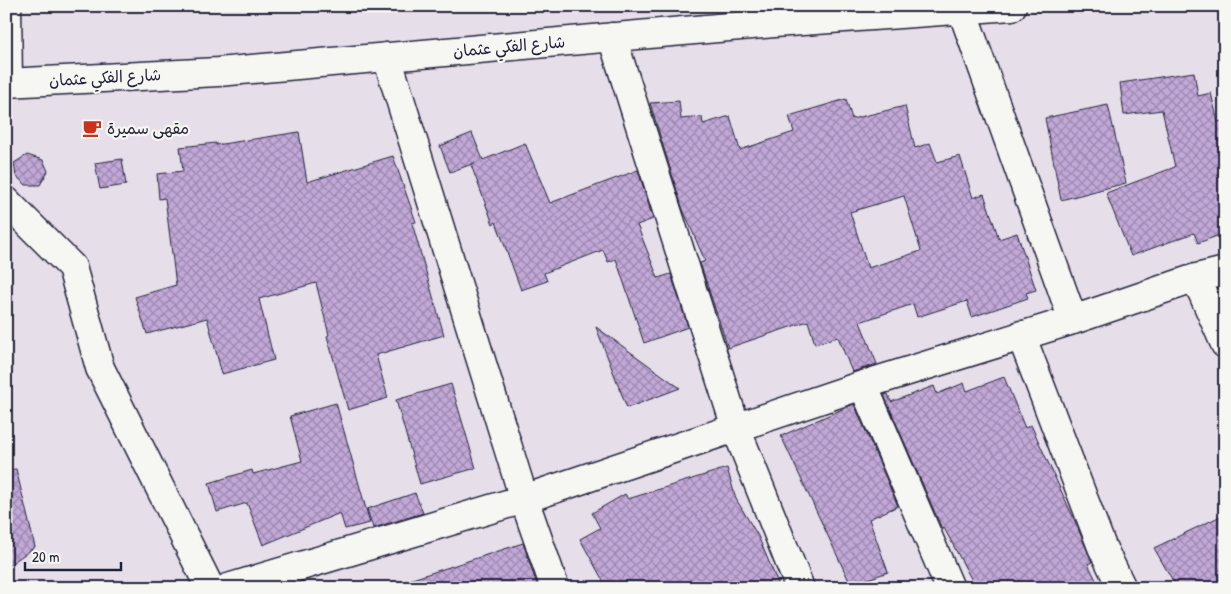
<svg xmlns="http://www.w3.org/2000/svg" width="1231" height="594" font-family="'Patrick Hand','Playpen Sans Arabic',sans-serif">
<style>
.building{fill:url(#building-cross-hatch);stroke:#22223b;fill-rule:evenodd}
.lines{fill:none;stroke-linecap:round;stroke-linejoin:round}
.street-casing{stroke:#22223b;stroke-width:31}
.secondary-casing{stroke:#22223b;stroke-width:31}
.street{stroke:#f6f6f2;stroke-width:28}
.secondary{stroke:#f6f6f2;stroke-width:28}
.labels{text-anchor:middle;stroke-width:4.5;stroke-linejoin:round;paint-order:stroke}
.street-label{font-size:16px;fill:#22223b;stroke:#f6f6f2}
.poi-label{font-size:16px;fill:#22223b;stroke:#f6f6f2;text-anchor:start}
</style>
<defs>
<pattern id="building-cross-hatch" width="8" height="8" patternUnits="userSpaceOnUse" patternTransform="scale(1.25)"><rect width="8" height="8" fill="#c1a8d7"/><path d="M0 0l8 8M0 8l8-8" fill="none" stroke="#9c88b0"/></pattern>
</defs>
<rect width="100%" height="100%" fill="#e6dfea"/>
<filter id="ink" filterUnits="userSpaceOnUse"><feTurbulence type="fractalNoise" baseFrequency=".02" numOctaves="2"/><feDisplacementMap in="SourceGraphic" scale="10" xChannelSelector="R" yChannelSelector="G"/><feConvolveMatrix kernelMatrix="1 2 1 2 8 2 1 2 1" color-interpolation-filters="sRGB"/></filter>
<g filter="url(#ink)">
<!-- building -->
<path class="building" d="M1194 72 1198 96 1211 93 1218 122 1225 120V233L1198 243 1194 233 1131 256 1106 193 1175 167 1162 110 1124 115 1120 83Z
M846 99 852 119 905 106 915 148 930 143 937 162 960 156 973 198 984 194 999 239 1017 233 1036 290 1026 293 1028 298 972 317 967 301 917 317 913 304 860 322 877 364 852 372 838 337 815 344 808 321 728 348 700 263 705 261 682 207 650 103 679 101 681 119 702 117 703 124 730 116 740 150 794 132 789 116ZM904 196 921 251 868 268 850 212Z
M1108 105 1126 183 1061 200 1045 118Z
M299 132 307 182 393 156 416 222 412 223 444 335 376 355 388 398 348 410 327 336 329 335 316 283 259 299 274 360 222 374 207 318 147 334 135 297 176 285 165 198 159 199 157 174 183 171 180 147 216 143V145Z
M472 133 483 160 525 143 550 203 638 170 653 219 637 225 658 278 671 274 688 327 644 343 616 259 608 262 603 250 544 273 547 281 521 290 496 222 493 224 471 165 475 163 450 172 440 146Z
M27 155 43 160 48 171 40 185H26L16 176 14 163Z
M122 159 126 185 100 189 95 163Z
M596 327 680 388 627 408Z
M1004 377 1025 428 1031 425 1074 519 1092 562 1088 564 1100 588H976L944 528 942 529 884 395 888 394 891 402 934 386 937 394 964 383 967 391Z
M451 384 476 468 420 484 396 400Z
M336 403 370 523 345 529 340 513 263 545 247 503 217 512 209 483 252 470 253 474 302 461 290 416Z
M854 404 898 506 869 519 888 572 851 585 781 436Z
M727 468 736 499 758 536 780 588H607L580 539 600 528 592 513 625 494 628 499Z
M16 469 35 547 6 567V470Z
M415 493 423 513 373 528 367 509Z
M1225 514V588H1177L1154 548Z
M523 543 538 588H401L400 583Z"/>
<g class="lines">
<!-- street casing -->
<g class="street-casing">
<path id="street" d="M962 10 1073 320
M612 37 736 428 800 588
M387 57 524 499 555 588
M6 85 8 83 7 6
M6 201 72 267 100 368 210 588
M1196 278 1225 344
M1021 335 1102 547 1122 588
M863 385 950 588
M228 588 524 499 863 385 1073 320 1196 278 1225 271"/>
</g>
<!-- secondary casing -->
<g class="secondary-casing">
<path id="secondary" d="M6 83 218 72 774 23 1012 6"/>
</g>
<!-- street -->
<use href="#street" class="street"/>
<!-- secondary -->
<use href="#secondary" class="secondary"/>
</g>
</g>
<!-- icons -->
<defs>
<g id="cafe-bare" transform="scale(1.5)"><path d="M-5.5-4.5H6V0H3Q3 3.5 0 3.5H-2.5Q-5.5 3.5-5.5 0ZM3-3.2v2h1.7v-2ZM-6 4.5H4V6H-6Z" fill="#c8321e" stroke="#f6f6f2" stroke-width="2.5" paint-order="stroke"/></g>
</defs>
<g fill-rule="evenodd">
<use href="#cafe-bare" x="92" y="128"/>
</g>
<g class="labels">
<!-- street labels -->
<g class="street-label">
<text transform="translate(509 46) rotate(-5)" y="6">شارع الفكي عثمان</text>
<text transform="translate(105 77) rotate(-3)" y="6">شارع الفكي عثمان</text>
</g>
<!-- poi labels -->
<g class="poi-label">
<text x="107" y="134">مقهى سميرة</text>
</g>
</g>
<!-- margin -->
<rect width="1231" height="594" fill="none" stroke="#f6f6f2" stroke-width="25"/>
<rect x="12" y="12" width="1206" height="569" fill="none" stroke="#22223b" stroke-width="2" filter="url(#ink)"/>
<!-- scale -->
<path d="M25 562v8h96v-8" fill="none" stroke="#22223b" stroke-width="2.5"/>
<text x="32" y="562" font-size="15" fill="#22223b" stroke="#f6f6f2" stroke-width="4" paint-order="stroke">20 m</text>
</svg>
